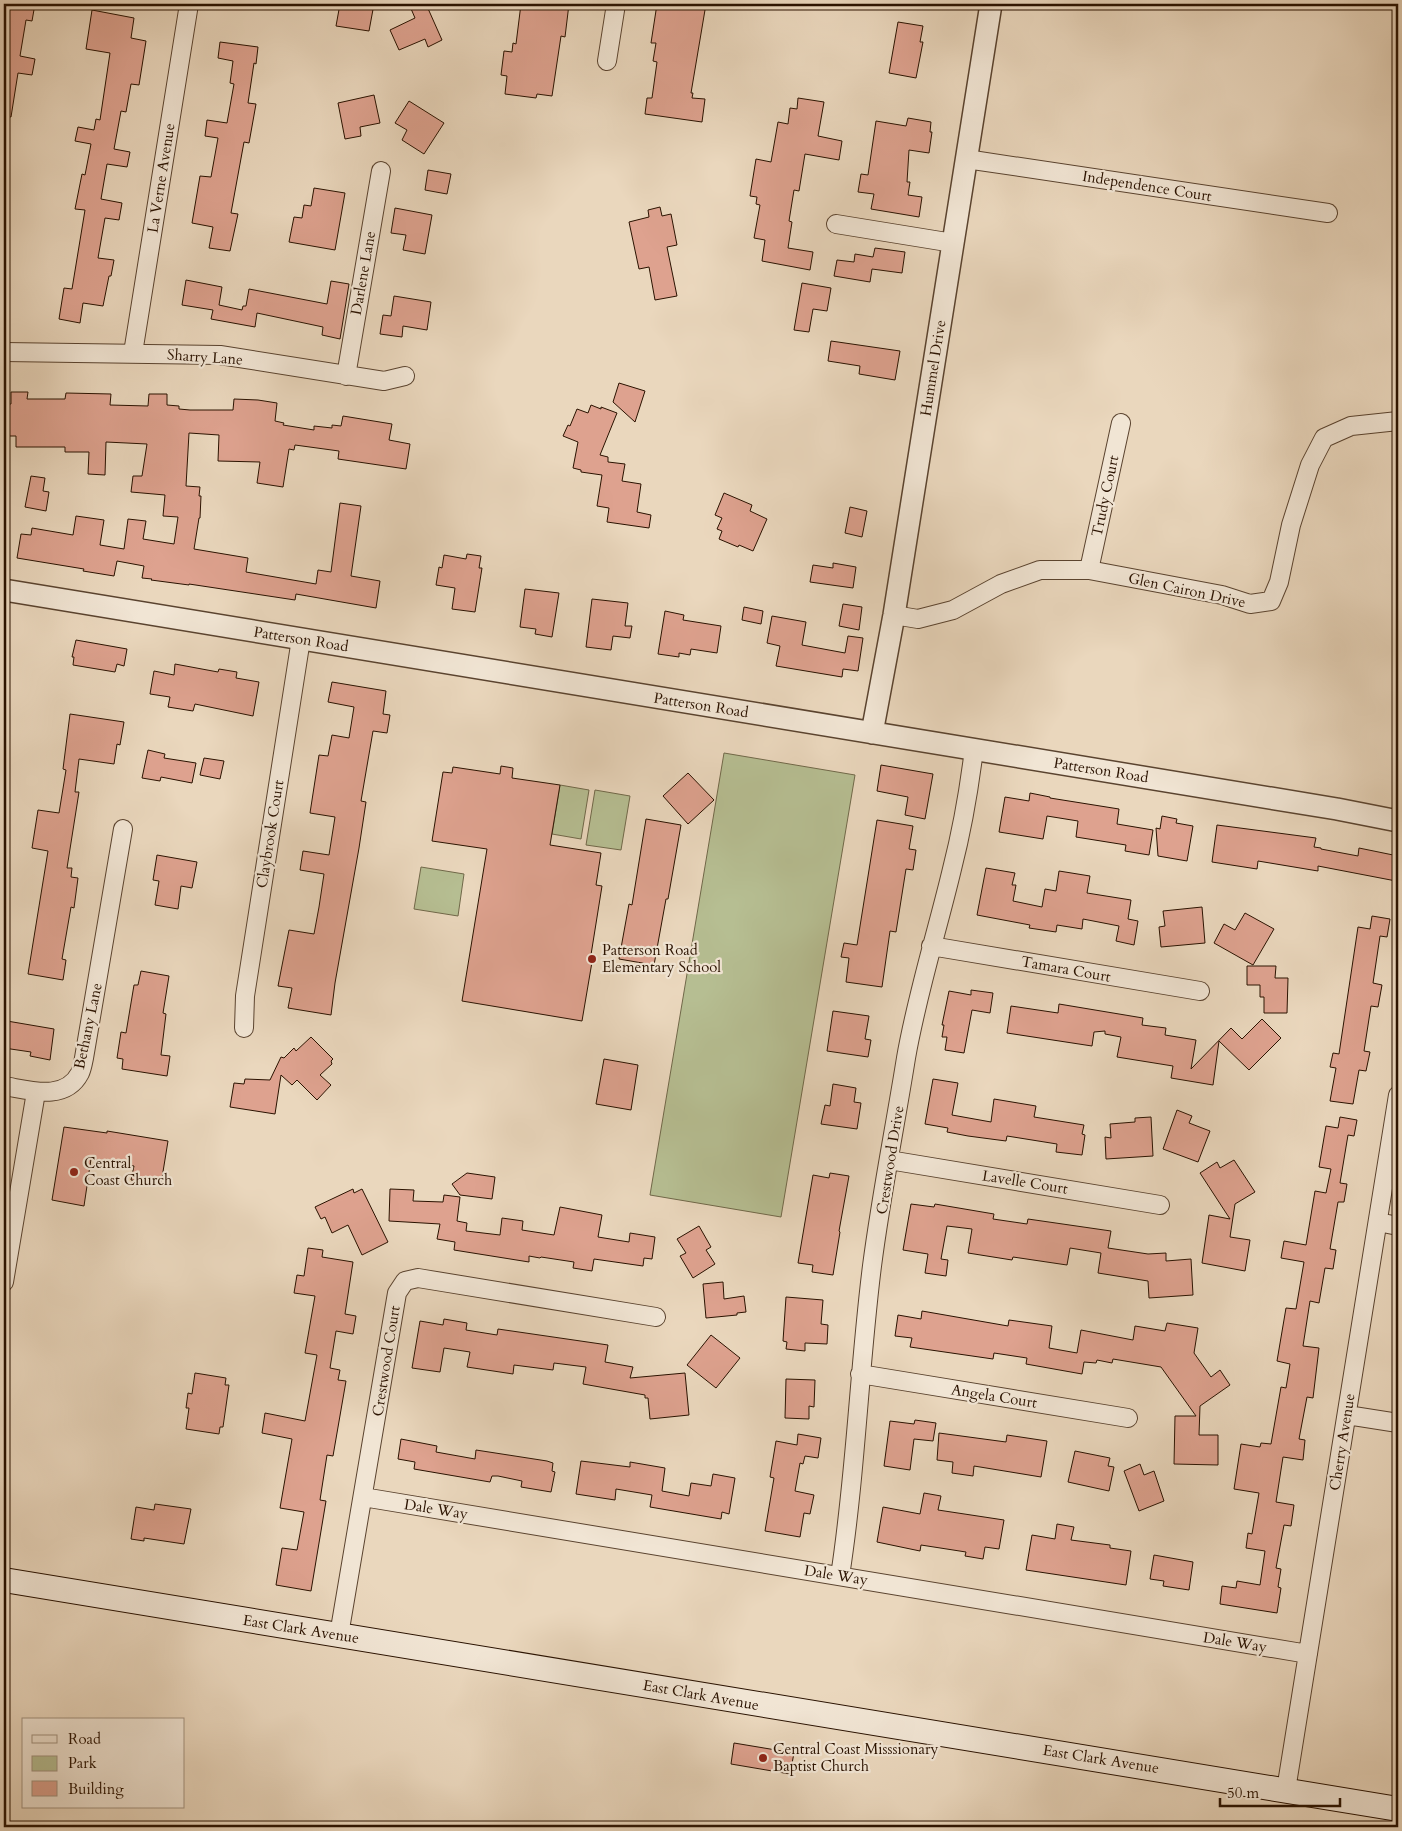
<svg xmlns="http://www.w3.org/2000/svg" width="1402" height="1831" font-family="Cardo,serif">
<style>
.green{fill:#b6be92;stroke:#706849}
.building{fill:#dea28f;stroke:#2a1200}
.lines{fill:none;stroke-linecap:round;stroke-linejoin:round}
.minor-casing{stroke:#5a432f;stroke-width:20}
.tertiary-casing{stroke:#5a432f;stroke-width:24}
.secondary-casing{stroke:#2a1200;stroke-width:26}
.minor{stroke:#f1e5d4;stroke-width:18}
.tertiary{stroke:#f1e5d4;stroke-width:21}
.secondary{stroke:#f1e5d4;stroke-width:24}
.poi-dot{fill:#8f2418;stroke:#f1e5d4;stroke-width:2}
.labels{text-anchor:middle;stroke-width:4.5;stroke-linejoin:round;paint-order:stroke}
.street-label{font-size:15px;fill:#2a1200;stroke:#f1e5d4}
.poi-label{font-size:15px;fill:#2a1200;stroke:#f1e5d4;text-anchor:start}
</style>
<rect width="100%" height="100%" fill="#ead7bd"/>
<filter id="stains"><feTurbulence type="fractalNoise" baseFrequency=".004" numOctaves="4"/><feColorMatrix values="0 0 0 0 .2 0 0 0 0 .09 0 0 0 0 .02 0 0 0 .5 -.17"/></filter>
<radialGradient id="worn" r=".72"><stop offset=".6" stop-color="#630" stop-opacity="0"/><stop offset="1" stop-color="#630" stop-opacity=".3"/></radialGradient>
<!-- green -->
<path class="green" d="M724 753 855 775 781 1217 650 1195Z
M560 785 589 790 581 839 552 834Z
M595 790 630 796 621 850 586 845Z
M421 867 464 874 458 916 414 909Z"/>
<!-- building -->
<path class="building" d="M4 4H35L32 21 26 20 20 56 35 59 32 75 18 73 11 117 4 116Z
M340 4 361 8 362 4H374L369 31 336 26Z
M409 4H426L442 40 428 47 425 39 399 50 390 30 415 18Z
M521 4H569L565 37 561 36 552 96 537 94 536 98 505 94 507 76 501 75 504 51 512 52 513 43 516 44Z
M657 4H706L691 93H693L692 98 705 99 702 122 645 114 647 98H652L657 62 653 61 656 43H651Z
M92 10 134 18 131 38 146 41 139 85 131 84 126 112 121 111 114 149 130 152 127 167 107 164 101 199 122 203 119 220 105 218 98 258 114 260 111 276H109L103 306 83 303 80 323 59 319 64 288 72 289 85 210 75 209 82 174 85 175 91 144 75 141 78 127 94 130 96 119 100 120 110 53 86 49Z
M898 22 923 26 920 42H923L916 78 889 73Z
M220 42 258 47 256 64 254 63 248 103 256 104 249 143 244 142 231 213 238 214 230 251 209 248 213 227 192 223 200 176 211 177 218 138 205 136 207 120 227 123 234 84 230 83 233 61 218 58Z
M374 95 380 123 360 127 361 136 345 139 338 103Z
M798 98 824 102 818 136 842 141 839 160 805 154 799 191 794 190 789 221 792 222 788 248 813 252 810 270 762 261 765 240 754 238 760 205 756 204 757 197 750 196 756 159 771 162 778 122 788 124 790 108 797 109Z
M409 101 444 123 424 154 402 140 407 130 395 123Z
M908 118 931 122 930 132H932L929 153 909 150 907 182H910L908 195 922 197 919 217 871 209 874 194 858 192 861 174 868 175 876 121 906 126Z
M428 170 451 174 447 194 425 190Z
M314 188 345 193 335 250 289 242 294 217 302 218 304 205 311 206Z
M660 207 662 216 671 214 677 245 667 247 677 296 655 300 649 267 639 269 629 222 649 217 648 210Z
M395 208 432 215 425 254 403 250 406 235 391 233Z
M875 248 905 252 902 273 872 269 870 282 834 276 837 260 854 262 855 254 873 257Z
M186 280 222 287 219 305 242 310 243 306H246L249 289 327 304 331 281 349 284 340 339 322 335 323 327 257 313 255 327 211 319 213 310 182 305Z
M802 283 831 288 827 311 813 309 809 332 794 330Z
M394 296 431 302 427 330 403 326 402 337 380 334 383 315 391 316Z
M831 341 900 351 895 380 859 374 860 366 828 361Z
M619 383 645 391 635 422 613 402Z
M11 392H28L27 399H65L66 393 111 394 110 405 148 406 149 394H167V405L179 406V409L190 410H233L234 399 258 400 277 403 275 421 284 423 283 425 314 430V426L332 428V425L341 426 343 416 392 424 389 440 410 444 406 469 338 459 339 451 295 445 294 450 289 449 283 487 257 483 260 462 218 461 219 435 189 433 186 486 200 487 199 496H201L200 518H199L194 549 248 558 246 572 316 584 318 570 331 572 340 503 361 506 351 576 380 581 376 608 296 594 295 600 189 584V585L151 580 152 579 142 578 144 566 117 561 114 576 83 571 84 569 17 558 21 534 31 535 32 528 73 535 76 516 104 520 100 545 124 549 128 519 146 521 143 539 174 544 178 517 163 516 165 495 131 492 133 476H142L147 444 106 442 105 475 88 474 89 452H65V447H16V436H4V404H11Z
M591 405 601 409V407L617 413 600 455 608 457V462L625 464 622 481 641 484 637 512 651 515 649 528 607 522 609 508 597 506 602 475 581 472V470L573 468 578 442 563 436 568 425 570 426 577 409 588 413Z
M31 476 45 478 43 491 49 492 46 511 25 507Z
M724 493 752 505 750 511 767 519 753 551 739 545 738 547 719 539 722 531 717 529 722 518 715 515Z
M850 507 867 511 862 537 845 533Z
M467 554 481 556 479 568H482L475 612 452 609 455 588 436 585 439 567 442 568 444 555 466 559Z
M833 563 856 567 853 588 810 582 813 565 833 568Z
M525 589 559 593 552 637 535 634 536 629 520 627Z
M592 599 628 603 625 626H632L630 638 613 636 611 650 586 647Z
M843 604 862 607 859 630 839 626Z
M744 607 763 611 761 624 742 620Z
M665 611 684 615 683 620 721 626 717 653 691 649 690 655 679 653V657L658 654Z
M772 616 806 622 802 645 845 653 848 636 863 638 858 671 843 669 842 677 776 666 780 646 767 643Z
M76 640 127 649 124 666 117 664 115 672 73 665 74 657H72Z
M175 664 218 672 219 669 237 672 236 678 259 682 253 716 195 704 193 711 168 707 170 697 150 694 154 671 174 675Z
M332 682 386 691 383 714 390 715 387 733 373 731 361 801 366 802 359 848 335 983 331 1015 288 1008 292 988 278 986 289 930 314 934 319 907 324 874 300 870 303 851 329 855 335 817 310 813 319 755 328 756 332 735 349 738 354 707 328 702Z
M70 714 124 722 120 745 117 744 114 764 79 759 75 792H79L67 868H72L71 877 78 878 74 908 71 907 62 959 66 960 63 980 28 974 48 851 32 848 38 810 59 813 66 770 63 769Z
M148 750 165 754 164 758 196 763 192 783 161 777 160 781 142 778Z
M204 758 224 761 220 779 200 775Z
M881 765 933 774 925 819 905 815 908 797 877 791Z
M501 766 513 768 512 778 560 785 550 845 601 853 596 885 602 886 590 961 592 962 582 1021 462 1001 487 849 432 841 443 772 452 773 453 767 500 774Z
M688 773 714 800 688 824 663 796Z
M1030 793 1050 797V798L1119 809 1117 824 1153 830 1149 855 1125 851 1126 845 1076 837 1078 821 1047 816 1043 839 999 832 1005 797 1029 801Z
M1162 816 1177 819 1176 823 1193 826 1187 861 1158 856 1156 828 1160 829Z
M646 819 681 825 668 899H666L654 965 619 959 629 904 632 905Z
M877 820 913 826 909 849 916 850 913 870 906 869 896 932 890 931 882 987 846 982 849 958 841 957 844 943 857 945Z
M1217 825 1316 838 1314 847 1321 848V849L1358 856 1359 848 1398 856 1396 881 1318 866V871L1258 861 1257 869 1212 862Z
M157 855 197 862 192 888 181 886 178 909 155 905 159 881 153 880Z
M986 868 1015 873 1012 885H1016L1013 901 1042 907 1045 889 1056 891 1059 871 1090 876 1087 893 1131 900 1128 919 1138 921 1134 945 1116 941 1119 926 1083 919 1082 929 1057 925 1056 932 1029 928 1030 925 977 915Z
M1202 907 1205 943 1161 947 1159 927 1165 926 1163 911Z
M1245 913 1274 929 1253 965 1214 943 1224 924 1235 930Z
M1372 916 1390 919 1387 937 1380 936 1373 983 1382 985 1378 1007 1371 1006 1364 1051 1370 1052 1366 1071 1359 1070 1353 1104 1330 1101 1336 1068 1330 1067 1333 1053 1339 1054 1358 927 1370 929Z
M1247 966H1276L1275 978H1288L1287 1013H1264V997H1260V985H1247Z
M141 971 169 976 163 1013 166 1014 161 1055 170 1056 167 1076 122 1069 123 1059 117 1058 121 1032 126 1033 134 985H138Z
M971 990 993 993 990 1013 972 1010 964 1053 945 1050 947 1037H942L944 1025H942L949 991 971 995Z
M1059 1004 1143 1018 1142 1025 1166 1028 1165 1035 1196 1040 1191 1069 1231 1028 1242 1039 1262 1019 1281 1038 1249 1070 1219 1041 1213 1085 1171 1078 1173 1066 1117 1057 1121 1037 1105 1034V1031L1094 1032 1092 1046 1007 1033 1011 1006 1058 1013Z
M833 1011 869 1016 865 1039 871 1040 868 1057 827 1051Z
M7 1021 54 1029 50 1060 30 1056 31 1052 4 1048Z
M311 1037 333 1059 331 1061 332 1064 320 1075 331 1085 317 1100 297 1080 292 1085 281 1075 275 1114 230 1107 234 1083 244 1084 245 1079 270 1080 281 1057 284 1058 294 1048 296 1051Z
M604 1059 638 1065 631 1110 596 1104Z
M933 1079 958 1083 952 1115 991 1122 994 1099 1036 1106 1034 1117 1084 1125 1082 1134 1085 1135 1082 1155 1056 1152 1057 1144 1007 1136 1006 1141 968 1136 947 1132 948 1128 925 1124Z
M833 1084 856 1088 854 1102 861 1103 857 1129 821 1124 825 1105 830 1106Z
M1177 1110 1192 1116 1189 1123 1210 1131 1198 1162 1163 1149Z
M1151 1117 1153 1156 1106 1159 1105 1137 1111 1138 1110 1124 1135 1122V1118Z
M1340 1117 1357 1120 1354 1136 1348 1135 1340 1183 1347 1184 1344 1202H1338L1330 1249 1336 1250 1333 1269 1325 1268 1319 1303 1310 1301 1303 1346 1319 1348 1313 1398 1307 1397 1299 1439 1305 1440 1303 1460 1283 1457 1276 1502 1294 1505 1291 1526 1284 1525 1276 1568 1281 1569 1278 1587 1281 1588 1277 1613 1220 1604 1222 1586 1236 1588 1237 1581 1260 1585 1265 1551 1246 1548 1248 1533 1252 1534 1259 1493 1234 1489 1241 1444 1260 1447 1261 1443 1271 1444 1281 1387 1286 1388 1290 1364 1277 1361 1286 1308 1296 1309 1304 1262 1281 1258 1284 1241 1306 1245 1315 1191 1326 1193 1331 1169 1319 1167 1326 1126 1338 1128Z
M64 1127 107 1133V1131L168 1141 161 1184 131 1180 134 1166 91 1159 84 1206 52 1200Z
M1234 1160 1255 1192 1235 1204 1230 1237 1250 1240 1245 1271 1202 1263 1209 1215 1230 1219 1200 1173 1217 1162 1220 1168Z
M467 1173 495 1177 492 1199 460 1195 452 1184Z
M830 1173 849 1176 839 1231 840 1232 833 1275 812 1272 813 1265 798 1263 813 1175 829 1178Z
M353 1189 354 1193 362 1189 388 1242 362 1255 348 1225 332 1233 325 1217 321 1219 315 1207Z
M390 1189 414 1190 413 1201 443 1202 444 1195 460 1197 457 1221 467 1223 466 1231 500 1235 502 1218 523 1221 522 1230 554 1235 560 1207 602 1215 598 1237 629 1242 630 1233 655 1237 652 1259 644 1258 643 1266 594 1259 592 1271 573 1268 574 1262 541 1257 540 1258 529 1256V1262L454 1250 455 1242 437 1239 440 1224 389 1221Z
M911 1204 934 1207 935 1204 994 1214 993 1219 1027 1224 1028 1219 1111 1231 1108 1248 1148 1254 1166 1253V1261L1191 1259 1193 1295 1149 1298 1148 1281 1098 1273 1101 1253 1070 1248 1067 1265 1013 1257 1012 1260 968 1253 972 1229 947 1226 941 1259 948 1260 946 1276 925 1273 928 1254 903 1250Z
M699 1226 711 1247 706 1250 715 1264 693 1278 680 1256 686 1253 677 1239Z
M308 1248 323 1250 322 1257 353 1262 345 1314 356 1316 353 1334 336 1331 330 1368 340 1370 338 1380 346 1381 333 1456 327 1455 320 1500 326 1501 311 1591 276 1585 282 1548 297 1550 304 1512 280 1508 292 1439 262 1433 265 1413 305 1421 317 1355 305 1353 315 1296 294 1293 297 1275 304 1276Z
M723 1282 724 1299 744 1296 746 1312 737 1313V1315L706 1318 703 1284Z
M786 1297 823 1300 821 1324 828 1325 827 1344 805 1343V1351L786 1349 787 1342 783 1341Z
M922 1311 1008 1326 1009 1320 1052 1326 1049 1348 1077 1353 1081 1330 1133 1340 1135 1326 1165 1331 1167 1323 1198 1328 1194 1353 1211 1377 1220 1370 1230 1385 1200 1406 1199 1435H1218V1465L1174 1464 1175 1416H1196L1161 1367 1113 1359 1112 1363 1097 1360 1096 1363 1084 1362 1082 1374 1026 1364 1027 1358 994 1353 993 1359 910 1347 912 1338 895 1336 898 1315 921 1319Z
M444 1319 467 1323 466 1330 497 1335 498 1329 608 1345 605 1362 633 1367 630 1378 685 1373 689 1415 650 1419 648 1398H645V1395L583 1384 586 1367 554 1363 553 1370 514 1365 513 1374 467 1367 470 1352 444 1348 440 1372 412 1368 420 1321 443 1325Z
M711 1335 740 1358 716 1388 687 1365Z
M195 1373 226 1378 225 1385H229L223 1427H220L219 1434 186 1429 189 1408H186L188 1393 192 1394Z
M786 1379 815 1380 814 1407 809 1406V1419L785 1418Z
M915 1420 936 1423 933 1441 914 1439 910 1470 884 1466 890 1421 914 1424Z
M939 1433 1006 1442 1007 1435 1047 1441 1041 1477 974 1466 973 1476 952 1473 953 1462 937 1460Z
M798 1434 821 1438 818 1458 805 1456 803 1464 800 1463 795 1491 814 1495 810 1514 804 1513 800 1537 765 1531 774 1478 770 1477 776 1441 797 1445Z
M401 1439 437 1446 436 1452 475 1459 476 1450 547 1461 553 1463 552 1471 555 1472 551 1492 521 1487 522 1481 498 1476H492L490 1482 414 1469 415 1462 398 1459Z
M1075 1451 1110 1458 1108 1466 1114 1467 1109 1491 1068 1482Z
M581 1461 630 1467V1462L665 1468 662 1491 689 1496 691 1483 711 1486 713 1474 735 1478 729 1514 722 1512 721 1519 650 1507 652 1495 616 1489 615 1500 576 1494Z
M1140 1464 1144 1475 1154 1471 1164 1501 1139 1511 1124 1471Z
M924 1493 941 1496 938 1510 1004 1520 999 1549 985 1547 983 1559 965 1556 966 1552 921 1545 920 1551 877 1542 883 1507 920 1514Z
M155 1504 191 1509 184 1544 144 1538V1541L131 1539 136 1507 154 1510Z
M1057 1524 1074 1527 1071 1540 1110 1545V1548L1131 1551 1126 1585 1026 1570 1032 1535 1055 1539Z
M1154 1555 1193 1562 1189 1590 1163 1586 1164 1581 1150 1579Z
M734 1743 794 1753 790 1774 731 1764Z"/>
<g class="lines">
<!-- minor casing -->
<g class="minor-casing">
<path id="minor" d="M607 61 616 4
M966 159 1328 213
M836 224 953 243
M4 352 220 355 384 381 405 376
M133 353 189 4
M346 376 381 171
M1089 570 1121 423
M894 615 918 619 953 610 1001 584 1040 570H1089L1222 595 1250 604 1271 601 1279 582 1291 525 1310 465 1324 438 1351 426 1398 421
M931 946 1200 991
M244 1028 245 996 301 639
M4 1086C29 1090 65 1102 80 1073 82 1069 83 1063 84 1058L123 829
M889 1160 1160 1205
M1378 1222 1398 1226
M4 1282 36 1092
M860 1374 1128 1418
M1347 1415 1398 1423
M363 1497 1308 1654
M840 1576C856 1473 859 1369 872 1266 881 1196 895 1127 906 1058 917 994 937 932 952 869 962 830 969 790 974 749
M339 1635 397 1293 405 1281 418 1278 656 1317
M1286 1790 1398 1095"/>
</g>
<!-- tertiary casing -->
<g class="tertiary-casing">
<path id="tertiary" d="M4 590 1337 809 1398 821
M872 733 894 615 991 4"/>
</g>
<!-- secondary casing -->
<g class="secondary-casing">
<path id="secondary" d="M4 1580 1398 1809"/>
</g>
<!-- minor -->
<use href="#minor" class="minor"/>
<!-- tertiary -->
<use href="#tertiary" class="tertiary"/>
<!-- secondary -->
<use href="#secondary" class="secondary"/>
</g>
<!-- markers -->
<g class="poi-dot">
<circle cx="592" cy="959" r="5"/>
<circle cx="74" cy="1172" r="5"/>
<circle cx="763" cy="1758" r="5"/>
</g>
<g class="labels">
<!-- street labels -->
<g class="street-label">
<text transform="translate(161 178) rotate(-81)" y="5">La Verne Avenue</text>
<text transform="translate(1147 186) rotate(9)" y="5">Independence Court</text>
<text transform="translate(363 273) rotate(-80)" y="5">Darlene Lane</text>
<text transform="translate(205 357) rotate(4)" y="5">Sharry Lane</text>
<text transform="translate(933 368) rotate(-81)" y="5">Hummel Drive</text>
<text transform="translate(1105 496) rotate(-78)" y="5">Trudy Court</text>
<text transform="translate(1187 590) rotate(12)" y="5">Glen Cairon Drive</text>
<text transform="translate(301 639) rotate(9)" y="5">Patterson Road</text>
<text transform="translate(701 705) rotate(9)" y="5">Patterson Road</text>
<text transform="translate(1101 770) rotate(9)" y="5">Patterson Road</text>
<text transform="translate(270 834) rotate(-81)" y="5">Claybrook Court</text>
<text transform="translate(1066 969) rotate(10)" y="5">Tamara Court</text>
<text transform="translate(88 1026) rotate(-78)" y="5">Bethany Lane</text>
<text transform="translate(890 1160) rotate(-81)" y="5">Crestwood Drive</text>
<text transform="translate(1025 1182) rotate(9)" y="5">Lavelle Court</text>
<text transform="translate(386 1361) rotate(-81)" y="5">Crestwood Court</text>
<text transform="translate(994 1396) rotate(9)" y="5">Angela Court</text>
<text transform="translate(1342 1442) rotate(-81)" y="5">Cherry Avenue</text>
<text transform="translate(436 1509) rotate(9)" y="5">Dale Way</text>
<text transform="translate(836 1575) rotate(9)" y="5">Dale Way</text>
<text transform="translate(301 1629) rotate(9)" y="5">East Clark Avenue</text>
<text transform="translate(1235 1642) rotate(9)" y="5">Dale Way</text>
<text transform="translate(701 1695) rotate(10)" y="5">East Clark Avenue</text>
<text transform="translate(1101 1759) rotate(9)" y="5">East Clark Avenue</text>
</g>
<!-- poi labels -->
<g class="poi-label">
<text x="602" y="955">Patterson Road<tspan x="602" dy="17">Elementary School</tspan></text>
<text x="84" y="1168">Central<tspan x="84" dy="17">Coast Church</tspan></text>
<text x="773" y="1754">Central Coast Misssionary<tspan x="773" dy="17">Baptist Church</tspan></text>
</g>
</g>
<!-- margin -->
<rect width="1402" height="1831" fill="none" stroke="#ead7bd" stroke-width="20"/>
<rect x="5" y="5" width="1392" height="1821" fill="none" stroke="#2a1200" stroke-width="2.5"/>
<rect x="10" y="10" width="1382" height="1811" fill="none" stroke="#2a1200"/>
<!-- legend -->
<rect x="22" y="1718" width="162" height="90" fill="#f1e5d4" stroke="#a1917f"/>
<rect x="32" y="1735" width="25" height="8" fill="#f1e5d4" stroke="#a1917f"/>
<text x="68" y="1744" font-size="15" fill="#2a1200">Road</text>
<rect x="32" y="1756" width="25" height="15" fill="#b6be92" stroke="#a1917f"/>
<text x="68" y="1768" font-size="15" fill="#2a1200">Park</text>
<rect x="32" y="1781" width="25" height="15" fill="#dea28f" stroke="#a1917f"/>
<text x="68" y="1794" font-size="15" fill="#2a1200">Building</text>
<!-- scale -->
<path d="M1220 1798v8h120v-8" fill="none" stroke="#2a1200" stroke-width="2.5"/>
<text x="1227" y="1798" font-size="15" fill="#2a1200" stroke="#f1e5d4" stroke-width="4" paint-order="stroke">50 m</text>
<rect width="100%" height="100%" filter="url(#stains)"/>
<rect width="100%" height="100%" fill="url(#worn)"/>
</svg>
